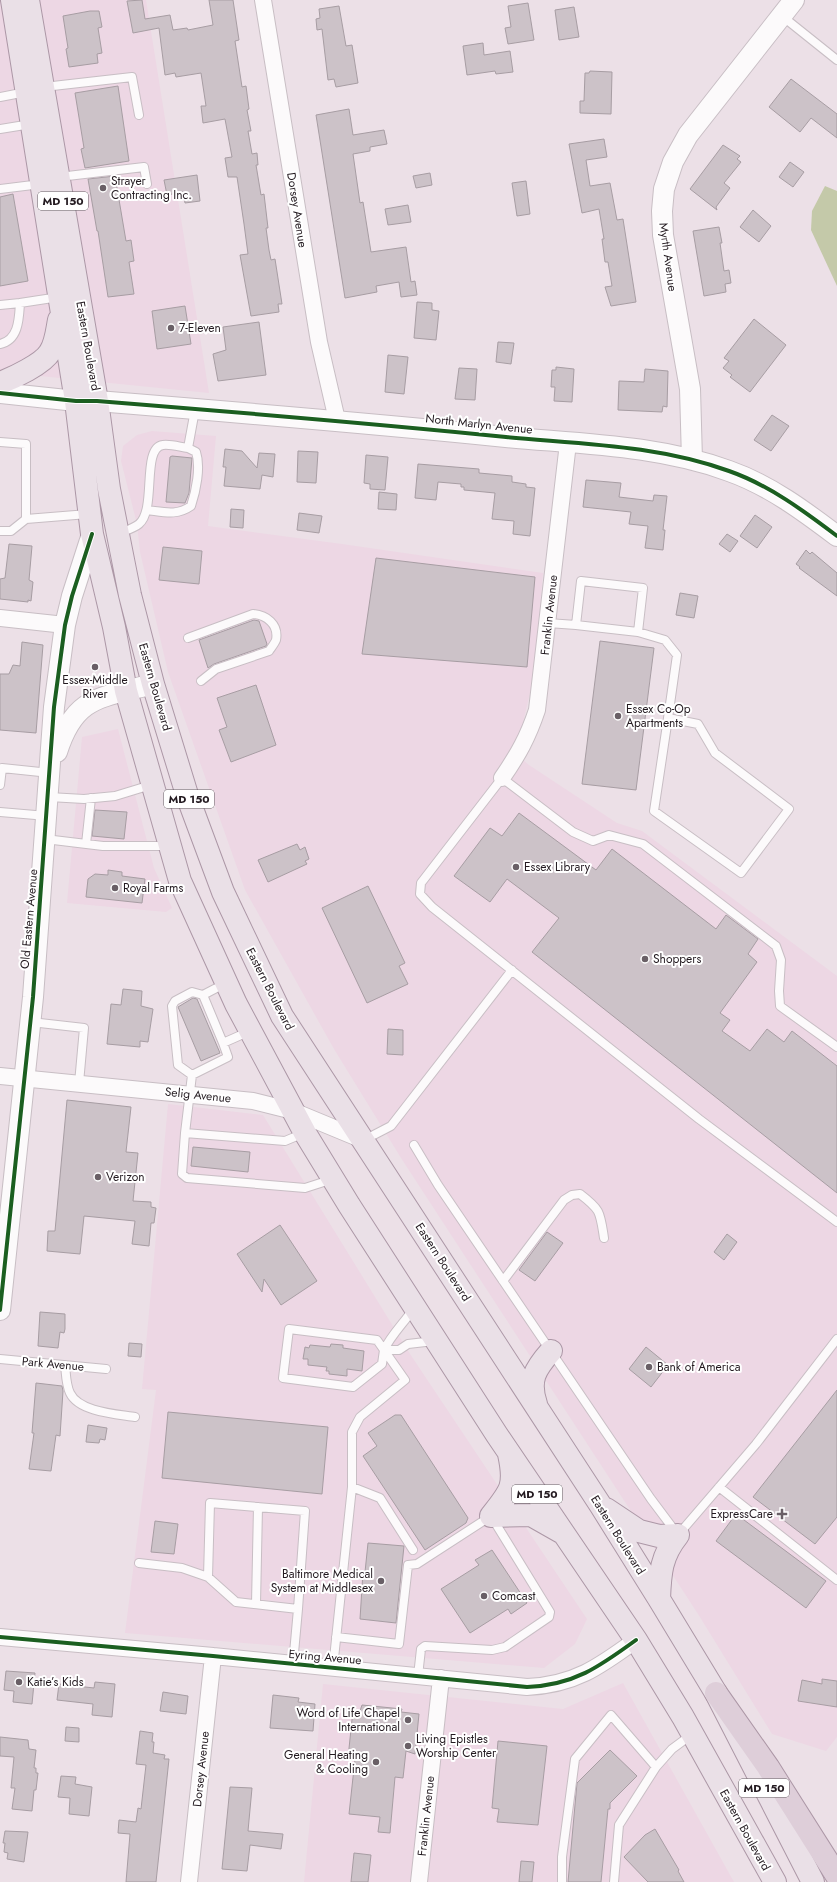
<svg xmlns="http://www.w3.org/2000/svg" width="837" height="1882" font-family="Jost,sans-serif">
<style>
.built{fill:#edd7e4}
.forest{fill:#c4c9a9}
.building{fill:#ccc2c8;stroke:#a79da3}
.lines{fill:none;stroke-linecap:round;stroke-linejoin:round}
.service-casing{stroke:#c8bec4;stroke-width:10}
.minor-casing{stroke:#c8bec4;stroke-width:18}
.tertiary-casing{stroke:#c8bec4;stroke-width:22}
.primary-casing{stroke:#ac97a6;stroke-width:24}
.motorway-casing{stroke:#ac97a6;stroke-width:24}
.service{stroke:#fcfafb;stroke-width:8}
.minor{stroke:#fcfafb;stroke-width:16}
.tertiary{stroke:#fcfafb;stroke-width:20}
.primary{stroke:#eae0e7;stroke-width:22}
.motorway{stroke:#deced9;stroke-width:22}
.cycleway-casing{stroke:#fff;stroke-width:6}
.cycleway{stroke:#1b5e20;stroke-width:4}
.poi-dot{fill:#695f66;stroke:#fff;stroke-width:1.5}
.labels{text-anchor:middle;stroke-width:4;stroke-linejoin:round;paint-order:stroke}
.shield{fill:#fff;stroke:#655f63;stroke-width:1}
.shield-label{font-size:11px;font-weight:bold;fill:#231a20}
.poi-label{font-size:12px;fill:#231a20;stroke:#fff;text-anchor:start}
.street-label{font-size:12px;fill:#231a20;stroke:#fff}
</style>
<rect width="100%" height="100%" fill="#ece0e7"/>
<!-- built -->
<path class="built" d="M0 0H146L209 393 0 372Z
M152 431 216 436 208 526 342 544 543 573 533 680 522 727 512 751 529 765 617 823 642 831 837 976V1737L826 1751 772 1734 698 1614 401 1158 334 1049 245 890 168 672 140 552 137 524 121 461 123 446 137 435Z
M118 729 154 868 172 908 166 912 67 903 82 737Z
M168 1104 263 1115 412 1357 587 1619 575 1644 544 1668 125 1633 156 1390 142 1389Z
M623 1683 734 1882H304L323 1684 563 1709Z"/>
<!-- forest -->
<path class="forest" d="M825 186 837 191V286L811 230 812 211Z"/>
<!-- building -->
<path class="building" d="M142 0 145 19 170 15 173 30 187 28 188 30 213 25 209 0H233L239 40 235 41 242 87 246 86 249 109 247 110 251 131H248L252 154 257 153 258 165H256L261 195 264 194 268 228H266L269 250 271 260 275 259 282 304H278L279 312 251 316 240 255 248 254 244 224 237 177H228L225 158 232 157 225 119 203 123 201 106H206L201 73 176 77 175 73 165 75 159 28 133 33 127 1Z
M528 3 534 40 508 44 505 28 511 27 508 6Z
M339 6 346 46 352 45 358 83 336 87 334 79 328 80 322 29 317 30 316 19 320 18 319 9Z
M574 7 579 37 559 40 555 10Z
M90 11H99L102 27 98 28 102 53 97 54 98 63 69 67 66 49 68 48 63 16Z
M483 43 484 55 510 51 513 72 496 74 495 71 467 75 463 46Z
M590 71 612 72 611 114 580 113V101H584L585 73H589Z
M791 79 837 114V138L811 118 800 132 769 107Z
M118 86 129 161 85 168 81 149 84 148 75 93Z
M349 109 353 135 384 130 387 144 370 147V151L353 154 360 203 363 202 371 252 406 247 411 282 415 281 417 295 401 297 399 282 376 286 377 292 345 298 316 115Z
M604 139 607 157 586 160 590 186 610 183 617 220 623 219 636 302 611 306 605 287 612 286 608 262H605L602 239H604L599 209 582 213 569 144Z
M723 145 740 156 737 159 741 162 724 183 730 188 716 207 717 210 690 189Z
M790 162 804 172 793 187 779 177Z
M430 173 432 185 416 188 413 176Z
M197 175 200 201 185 203 183 192 167 195 164 180Z
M115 176 126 241 131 240 134 261 129 262 134 294 108 297 98 231H97L88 179Z
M526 181 530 214 517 216 512 183Z
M13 194 28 281 0 286V197Z
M408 205 411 222 388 225 385 209Z
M753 210 771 226 759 242 740 227Z
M719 227 722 243H720L724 271 729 270 731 283 725 284 726 292 704 296 693 231Z
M417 302 432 303V310L439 311 436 340 414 338Z
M185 306 191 344 157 349 152 311Z
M754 319 786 345 750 392 730 377 732 375 723 368 729 361 724 358Z
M259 322 266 375 218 381 213 354 226 350 223 327Z
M498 342 514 343 511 364 496 362Z
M388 355 408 357 404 394 385 392Z
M556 367 574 369 572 402 554 401 555 387H551L552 370H556Z
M459 368 477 369 475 400 455 399Z
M645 369 668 371 667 407 663 406 662 412 618 410 619 381 644 382Z
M772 415 789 426 771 451 754 440Z
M225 449 242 451 257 468 259 453 275 454 273 477 262 475 260 489 224 486 226 467H223Z
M298 451 318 452 316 483 297 482Z
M366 455 388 457 385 490 370 489V484L364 483Z
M172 456 192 458 189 493 185 503 166 502 170 457Z
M418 464 479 469V473L512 476V482L526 484V487L535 488 530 536 513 534 514 521 492 519 495 493 464 490V487H461V484L438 482 436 500 415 498Z
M586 480 621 483 619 497 653 501 654 495 667 496 663 530H665L663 550 645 548 648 526 629 524 631 512 583 507Z
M379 492 397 494 396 510 378 509Z
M231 509 244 510 243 528 230 527Z
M299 513 322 516 319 533 297 530Z
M755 515 772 527 757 548 740 536Z
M727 534 738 541 730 552 719 544Z
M9 544 32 546 29 580 33 582 31 601 28 600V602L0 599V579L5 578Z
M163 547 202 551 199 584 159 580Z
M806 550 810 554 812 552 837 573V596L799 568 800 567 796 564Z
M376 558 535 577 527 667 362 654Z
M680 593 698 596 694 618 676 615Z
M254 620 259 621 267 644 266 646 214 664 208 668 199 640Z
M600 641 654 648 636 790 582 784Z
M22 642 43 645 36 733 0 730V674H9L13 665 20 666Z
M256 685 276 745 231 762 219 730 227 727 217 698Z
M95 810 127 812 124 839 92 836Z
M519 813 596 870 612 849 716 929 726 915 758 939 748 954 757 962 720 1013 730 1020 722 1031 750 1051 767 1029 784 1042 792 1031 837 1066V1193L532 952 559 918 507 879 490 902 454 876 490 828 502 836Z
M297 844 300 850 305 847 309 859 305 861 307 864 268 882 258 860Z
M108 870 122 872V876L145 879 142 903 86 897 88 879 95 874 108 875Z
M368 886 405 963 399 966 408 984 367 1003 322 908Z
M123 989 142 991 141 1006 153 1009 148 1042 140 1041V1047L107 1044 111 1004 121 1005Z
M193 998 197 999 220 1053 201 1061 178 1007Z
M388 1029 403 1030V1055L387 1054Z
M67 1100 131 1107 126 1152 138 1153 133 1201 151 1202V1207L156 1208 154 1223H151L149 1246 132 1244 135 1221 84 1216 80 1254 47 1251 48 1231H55Z
M193 1147 250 1152 248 1172 191 1166Z
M280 1225 317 1281 281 1305 264 1279 262 1292 237 1254Z
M547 1232 563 1243 535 1281 519 1270Z
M727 1234 737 1242 724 1260 714 1252Z
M40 1312 65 1314V1329L64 1333 60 1332 58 1348 38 1346Z
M129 1343 142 1344 141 1357 128 1356Z
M331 1344 343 1345V1348L364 1351 362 1371 347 1369V1376L329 1374V1371H326L327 1367 308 1365V1359H303L305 1347 309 1348 310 1345 330 1347Z
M646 1347 668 1365 651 1387 629 1369Z
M36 1383 62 1386 63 1391 60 1436 56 1435 51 1471 29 1469 34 1433H32Z
M837 1390V1517L815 1544 753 1497Z
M168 1412 328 1427 322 1494 162 1478Z
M395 1415H401L468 1518 466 1523 425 1550 363 1456 377 1446 368 1433Z
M88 1425 107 1428 105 1440 100 1439 99 1443 86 1442Z
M736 1514 826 1581 806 1608 716 1541Z
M155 1521 178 1524 174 1554 151 1552Z
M368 1543 404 1546 396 1623 360 1619 363 1572H365Z
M492 1550 527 1603 511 1614 508 1609 470 1633 441 1589 479 1565 475 1560Z
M6 1671 35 1673 32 1704 13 1702 14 1691 4 1690Z
M822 1679 837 1681V1707L798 1701 802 1680 822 1684Z
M95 1682 115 1684 112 1717 92 1715 93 1704 57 1700 59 1684 94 1688Z
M163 1692 188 1696 186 1714 160 1711Z
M273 1695 299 1698 298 1702 315 1704 313 1731 270 1728Z
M362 1705 402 1709 401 1712 419 1714 415 1754 406 1751 403 1778 395 1777 390 1833 378 1832 380 1817 349 1814 355 1759 348 1758 353 1710 360 1711Z
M66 1727 79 1728V1742L65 1741Z
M140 1731 153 1733 152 1742H154L153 1753 165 1755 164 1759H169L156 1882H126L130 1834 118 1833 119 1820 136 1822 138 1808 141 1809 146 1765 136 1764Z
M0 1737 28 1740 29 1749 36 1750 34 1768H36V1773H38L36 1790H34L32 1811 12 1809 15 1788H11L14 1757 0 1756Z
M498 1741 547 1746 538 1825 497 1822 499 1809 492 1808Z
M610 1750 637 1776 610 1803V1809H608L601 1882H568L577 1783Z
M61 1776 76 1777 75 1784 92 1787 89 1816 69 1814 70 1798 58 1797Z
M230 1787 252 1788 248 1831 283 1834 281 1849 250 1845 247 1871 222 1869Z
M655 1829 679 1870 678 1871 684 1882H648L624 1857 645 1835Z
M5 1831 28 1832 24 1862 7 1859 8 1853 4 1852 5 1843H3Z
M354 1853 371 1855 368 1882H351Z
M521 1861 534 1862 532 1882H519Z"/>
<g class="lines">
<!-- service casing -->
<g class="service-casing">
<path id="service" d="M782 16 837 60
M44 87 132 77 139 115
M0 97 26 92
M0 129 31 124
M59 177 144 167 147 184
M0 189 41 184
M0 305 20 303
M0 344C19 340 19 318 20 303L59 297
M0 442 26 444V519L88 514
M147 510C164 512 177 516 191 506 196 491 201 467 196 452L188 448
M0 531H11L26 519
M120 533C125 531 134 528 139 524 157 509 141 448 163 445 171 444 180 447 188 448L195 410
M548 623 576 625 581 581 643 588 638 632 665 640 677 655 668 718 698 724 715 753 789 809 741 873 654 811 668 718
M576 625 638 632
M188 638 253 614C266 615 279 624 276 640 275 643 271 648 269 651L216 669 201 681
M0 785 2 768 50 773
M49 797 84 799 115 796 151 785
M0 812 47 816
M45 839 103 846H169
M86 844 91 798
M226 983 203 995 223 1043 250 1031
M31 1022 84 1028 79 1083
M837 1047 780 1006 779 991 781 960 776 946 643 844 609 835 593 841 573 832 502 778 421 883 420 894 432 907 699 1119 837 1222
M192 1075 178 1065 172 1006 175 1001 192 992 203 995
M185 1133 192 1075 228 1057 223 1043
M304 1133 285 1141 185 1133 182 1174 187 1178 305 1188 333 1179
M364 1140 391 1126 512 970
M414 1145 438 1185 651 1499 678 1535 756 1444 837 1339
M503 1281 564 1200 572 1195 580 1194C601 1210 600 1212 604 1238
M414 1308C404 1323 391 1335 384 1350H399L408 1344 434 1341
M0 1359 106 1369
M65 1365C66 1374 66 1385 70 1393 79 1412 116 1414 135 1417
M352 1487V1432L360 1417 405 1380 377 1340 289 1329 283 1378 353 1387 382 1364 384 1350
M719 1487 837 1580
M139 1563 182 1568 208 1577
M256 1604 258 1507
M336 1637 399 1644 408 1565 417 1564 491 1516 550 1612 549 1617 505 1647 492 1650 425 1646 421 1649 418 1676
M293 1664 298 1609 236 1602 208 1577 210 1503 305 1511 298 1609
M333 1668 352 1487 380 1498 413 1550
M562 1882V1857L575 1759 611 1715 656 1767
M614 1882 619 1825 656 1767 672 1749 691 1735"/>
</g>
<!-- minor casing -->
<g class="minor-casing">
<path id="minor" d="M263 0 319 342 337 420
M0 618 65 625
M502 778C518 755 528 737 537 710L568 443
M0 1076 253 1101 293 1111 363 1140
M0 1637 213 1656 527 1687C574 1685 599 1667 636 1640
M189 1882 213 1656
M419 1882 441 1678"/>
</g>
<!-- tertiary casing -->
<g class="tertiary-casing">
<path id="tertiary" d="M0 393 76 401H97C234 412 370 423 506 437 581 444 658 445 729 471 769 485 804 511 837 536
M692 460 690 389 663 235 662 211 664 189 673 162 688 135 794 0
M57 752C75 695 101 698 153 684
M0 1310 33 997 54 707 65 625 72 596 92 534"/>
</g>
<!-- primary casing -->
<g class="primary-casing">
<path id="primary" d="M12 0 76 401 92 534 114 627 126 691 180 881 236 1004 305 1133 349 1205 497 1435 636 1640 683 1717 775 1882
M28 0 97 401 109 489 130 595 153 684 188 798 223 892 282 1016 601 1506 659 1599 716 1693 813 1882
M0 383C13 378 43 364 50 352 56 343 57 330 59 320
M536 1404C528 1380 535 1369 551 1351
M606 1509 639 1531 659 1536 678 1535
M491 1516 531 1515 561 1532
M491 1516C511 1491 516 1486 509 1454
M659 1599C660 1573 661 1556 678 1535"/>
</g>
<!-- motorway casing -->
<g class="motorway-casing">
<path id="motorway" d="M716 1693 768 1767 837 1876"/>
</g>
<!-- service -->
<use href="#service" class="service"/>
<!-- minor -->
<use href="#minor" class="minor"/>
<!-- tertiary -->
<use href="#tertiary" class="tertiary"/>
<!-- primary -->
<use href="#primary" class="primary"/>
<!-- motorway -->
<use href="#motorway" class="motorway"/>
<!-- cycleway casing -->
<g class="cycleway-casing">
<path id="cycleway" d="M0 393 76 401H97C234 412 370 423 506 437 581 444 658 445 729 471 769 485 804 511 837 536
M0 1310 33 997 54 707 65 625 72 596 92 534
M0 1637 213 1656 527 1687C574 1685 599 1667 636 1640"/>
</g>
<!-- cycleway -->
<use href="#cycleway" class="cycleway"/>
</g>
<!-- markers -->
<g class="poi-dot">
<circle cx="103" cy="188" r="4"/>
<circle cx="171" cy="328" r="4"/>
<circle cx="95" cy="667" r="4"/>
<circle cx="618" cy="716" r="4"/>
<circle cx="516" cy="867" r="4"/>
<circle cx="115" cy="888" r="4"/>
<circle cx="645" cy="959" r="4"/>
<circle cx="98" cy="1177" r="4"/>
<circle cx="649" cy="1367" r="4"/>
<path d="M780 1508h4v4h4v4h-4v4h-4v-4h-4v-4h4z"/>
<circle cx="381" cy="1581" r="4"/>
<circle cx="484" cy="1596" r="4"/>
<circle cx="19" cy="1682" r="4"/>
<circle cx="408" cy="1720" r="4"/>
<circle cx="408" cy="1746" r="4"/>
<circle cx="376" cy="1762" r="4"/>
</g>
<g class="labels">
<!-- shield labels -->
<g class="shield">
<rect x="38" y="192" width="50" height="18" rx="3"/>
<rect x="164" y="790" width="50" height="18" rx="3"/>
<rect x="512" y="1485" width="50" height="18" rx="3"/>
<rect x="739" y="1779" width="50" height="18" rx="3"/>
</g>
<g class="shield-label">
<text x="63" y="205">MD 150</text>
<text x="189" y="803">MD 150</text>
<text x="537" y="1498">MD 150</text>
<text x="764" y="1792">MD 150</text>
</g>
<!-- poi labels -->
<g class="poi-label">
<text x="111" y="185">Strayer<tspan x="111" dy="14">Contracting Inc.</tspan></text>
<text x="179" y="332">7-Eleven</text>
<text x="95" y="684" text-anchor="middle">Essex-Middle<tspan x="95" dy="14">River</tspan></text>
<text x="626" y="713">Essex Co-Op<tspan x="626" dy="14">Apartments</tspan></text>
<text x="524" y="871">Essex Library</text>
<text x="123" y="892">Royal Farms</text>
<text x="653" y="963">Shoppers</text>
<text x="106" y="1181">Verizon</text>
<text x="657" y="1371">Bank of America</text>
<text x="773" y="1518" text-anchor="end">ExpressCare</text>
<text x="373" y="1578" text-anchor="end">Baltimore Medical<tspan x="373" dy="14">System at Middlesex</tspan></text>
<text x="492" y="1600">Comcast</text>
<text x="27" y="1686">Katie’s Kids</text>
<text x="400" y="1717" text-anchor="end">Word of Life Chapel<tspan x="400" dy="14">International</tspan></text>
<text x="416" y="1743">Living Epistles<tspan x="416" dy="14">Worship Center</tspan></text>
<text x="368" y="1759" text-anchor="end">General Heating<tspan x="368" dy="14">&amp; Cooling</tspan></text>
</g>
<!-- street labels -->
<g class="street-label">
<text transform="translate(297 210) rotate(81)" y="4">Dorsey Avenue</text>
<text transform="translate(668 257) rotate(82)" y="4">Myrth Avenue</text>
<text transform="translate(88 346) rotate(80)" y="4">Eastern Boulevard</text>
<text transform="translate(479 424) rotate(6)" y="4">North Marlyn Avenue</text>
<text transform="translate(549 615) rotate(-84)" y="4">Franklin Avenue</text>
<text transform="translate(155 687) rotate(74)" y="4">Eastern Boulevard</text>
<text transform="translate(29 919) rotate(-85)" y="4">Old Eastern Avenue</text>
<text transform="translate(270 989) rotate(63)" y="4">Eastern Boulevard</text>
<text transform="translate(198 1095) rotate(6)" y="4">Selig Avenue</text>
<text transform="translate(443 1262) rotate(57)" y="4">Eastern Boulevard</text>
<text transform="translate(53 1364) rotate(5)" y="4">Park Avenue</text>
<text transform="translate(618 1535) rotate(58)" y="4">Eastern Boulevard</text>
<text transform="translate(325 1657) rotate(5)" y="4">Eyring Avenue</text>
<text transform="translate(201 1769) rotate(-84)" y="4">Dorsey Avenue</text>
<text transform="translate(426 1816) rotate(-84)" y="4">Franklin Avenue</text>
<text transform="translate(745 1830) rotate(61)" y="4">Eastern Boulevard</text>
</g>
</g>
</svg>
